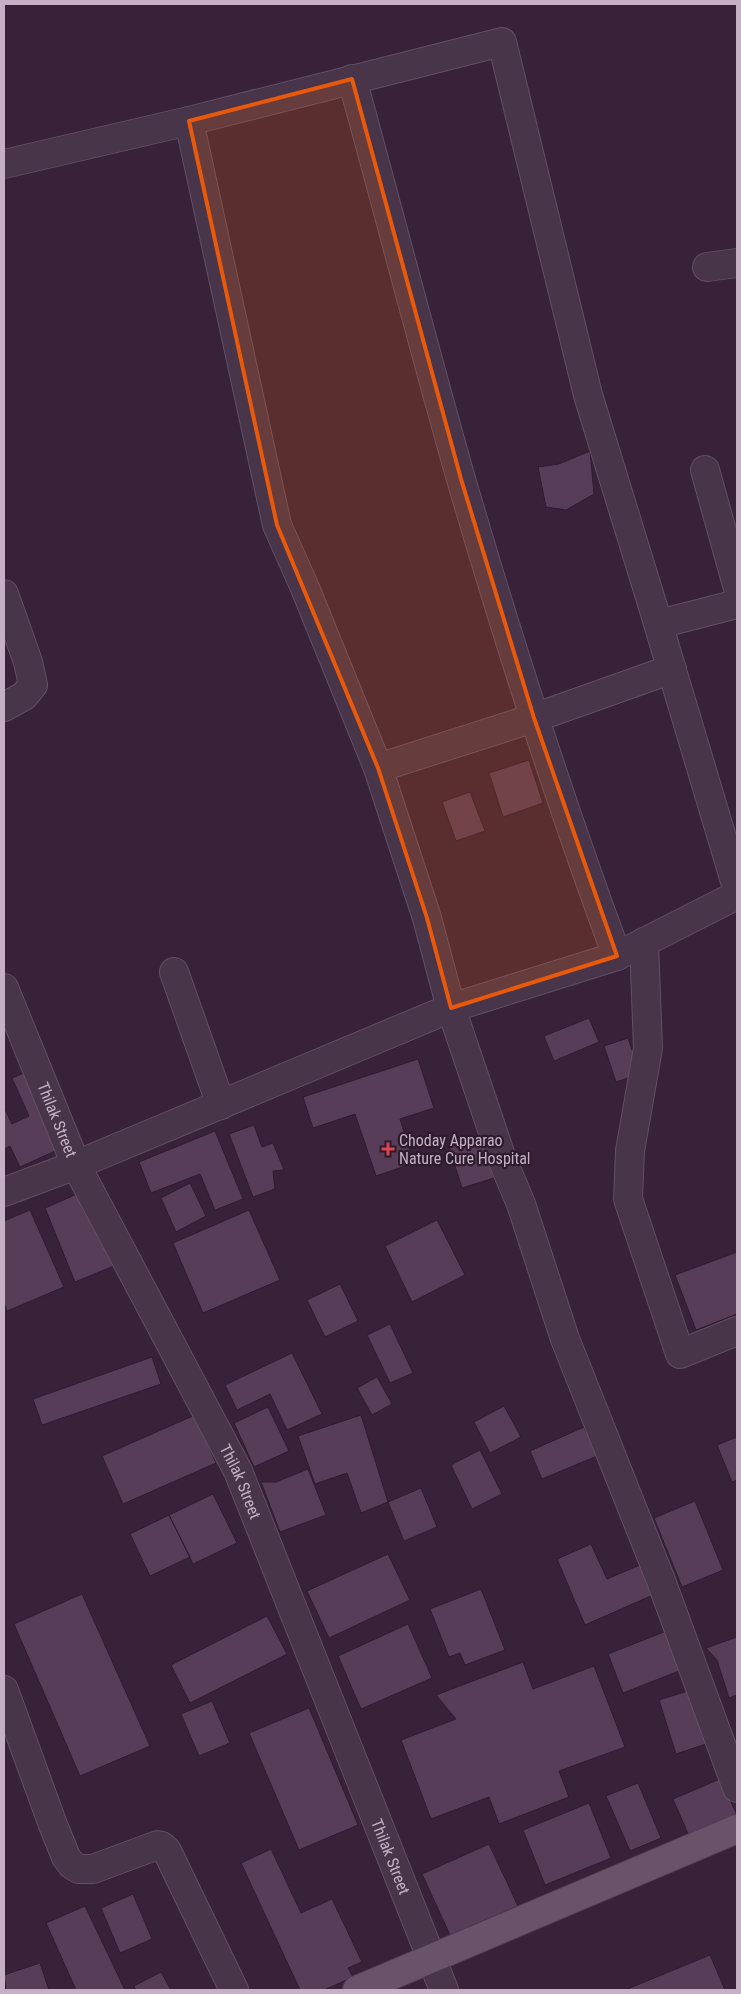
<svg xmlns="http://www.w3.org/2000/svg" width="741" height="1994" font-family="'Roboto Condensed',sans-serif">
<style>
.building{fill:#583d59;stroke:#2f1c31}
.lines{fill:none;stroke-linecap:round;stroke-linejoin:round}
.minor-casing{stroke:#635065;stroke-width:30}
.major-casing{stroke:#523e53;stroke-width:30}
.minor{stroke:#48354a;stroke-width:28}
.major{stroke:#68536a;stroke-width:28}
.marked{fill:#e8590c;fill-opacity:0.2;stroke:#e8590c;stroke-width:4;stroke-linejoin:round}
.health-dot{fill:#e0444e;stroke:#2d1b2e;stroke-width:2}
.labels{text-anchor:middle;stroke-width:4.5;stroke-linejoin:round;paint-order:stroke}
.street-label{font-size:16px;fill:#c5b0c6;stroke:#2d1b2e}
.poi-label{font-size:16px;fill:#c5b0c6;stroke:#2d1b2e;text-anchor:start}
</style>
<rect width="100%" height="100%" fill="#372239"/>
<!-- building -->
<path class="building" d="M590 451 594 494 566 510 546 507 538 467 559 464Z
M529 760 543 803 503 817 489 773Z
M470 792 485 831 456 841 442 802Z
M589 1018 599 1042 554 1061 544 1036Z
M628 1038 640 1074 616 1082 604 1046Z
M418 1059 434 1108 400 1119 414 1163 376 1176 355 1114 313 1128 303 1097Z
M29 1071 64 1147 20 1167 10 1146 4 1149V1107L12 1124 29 1116 12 1078Z
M254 1125 262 1147 273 1143 284 1170 273 1171 275 1189 253 1197 229 1134Z
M215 1131 243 1199 215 1210 200 1174 151 1193 139 1162Z
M481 1137 494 1178 462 1188 449 1147Z
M190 1183 206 1216 176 1232 161 1198Z
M84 1191 114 1266 75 1282 45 1208Z
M30 1210 64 1287 7 1311 4 1303V1221Z
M249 1210 280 1280 203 1313 173 1243Z
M437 1220 465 1275 412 1302 385 1246Z
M737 1252V1314L696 1330 675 1275Z
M340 1284 358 1321 325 1337 307 1300Z
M390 1324 413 1373 390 1383 367 1335Z
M292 1353 322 1414 287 1430 270 1394 237 1410 225 1385Z
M152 1357 161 1384 42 1425 33 1399Z
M377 1377 392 1404 372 1415 357 1388Z
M504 1406 521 1437 490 1453 474 1422Z
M268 1407 289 1451 254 1467 234 1423Z
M195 1415 216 1463 123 1504 102 1456Z
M361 1415 388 1502 361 1513 347 1473 315 1484 298 1436Z
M584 1427 597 1456 542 1479 530 1451Z
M737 1437V1480L732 1482 717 1445Z
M480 1450 502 1494 472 1509 451 1465Z
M308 1469 326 1515 280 1532 261 1482H276Z
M421 1488 437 1527 404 1541 388 1502Z
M213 1494 237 1543 193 1564 169 1515Z
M695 1501 723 1570 682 1587 654 1518Z
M169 1515 190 1557 150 1576 130 1534Z
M591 1544 607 1579 640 1565 653 1595 585 1625 557 1559Z
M388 1554 410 1600 329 1638 307 1591Z
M481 1589 505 1650 465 1665 460 1653 449 1657 430 1609Z
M82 1594 150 1746 80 1776 14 1624Z
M267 1616 287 1654 190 1703 171 1665Z
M408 1624 432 1678 361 1709 338 1656Z
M669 1630 684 1669 623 1693 608 1654Z
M737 1637V1695L729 1698 717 1660 706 1648Z
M523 1662 533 1689 594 1666 625 1747 559 1771 569 1797 499 1824 489 1797 431 1819 401 1740 456 1719 436 1695Z
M691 1690 709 1743 676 1754 659 1700Z
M212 1701 230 1743 199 1756 181 1714Z
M309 1708 358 1825 299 1850 249 1733Z
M720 1779 737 1815 689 1836 673 1799Z
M638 1783 661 1838 630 1851 606 1796Z
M589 1803 611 1858 545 1885 523 1830Z
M489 1844 518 1906 450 1935 422 1874Z
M271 1849 301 1913 332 1899 362 1962 348 1968 353 1977 324 1990H300L241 1863Z
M133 1894 152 1939 120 1953 101 1908Z
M85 1906 125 1990H76L46 1923Z
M710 1955 725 1990H625Z
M40 1963 49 1990H6L4 1975Z
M161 1972 171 1990H136L134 1986Z"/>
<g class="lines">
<!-- minor casing -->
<g class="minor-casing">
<g id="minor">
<path d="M352 79C389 213 423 346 461 479 508 640 559 799 617 956"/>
<path d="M189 121 277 525 305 588 378 768 427 918 451 1008 502 1159 521 1204 565 1339 660 1578 737 1788"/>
<path d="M4 164 189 121 502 42 588 395 654 610 737 888"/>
<path d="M707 267 737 263"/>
<path d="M705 470 737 585"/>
<path d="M4 594 28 662 33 685 24 696 4 707"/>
<path d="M659 624 737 604"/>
<path d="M378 768 534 718 672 669"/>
<path d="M644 942 648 1048 630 1151 628 1199 680 1354 737 1331"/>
<path d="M174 972 221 1105"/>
<path id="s1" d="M4 988 76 1165 238 1471 444 1990"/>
<path d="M4 1192 76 1165 451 1008 617 956 737 895"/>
<path d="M4 1690 53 1825 66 1857 72 1865 79 1869H93L155 1846C161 1844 163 1847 167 1851L234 1990"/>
</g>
</g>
<!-- major casing -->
<g class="major-casing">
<path id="major" d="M357 1990 737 1829"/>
</g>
<!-- minor -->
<use href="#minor" class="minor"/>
<!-- major -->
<use href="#major" class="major"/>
</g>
<!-- marked area -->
<path class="marked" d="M352 79 461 479 534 718 617 956 451 1008 427 918 378 768 277 525 189 121Z"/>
<!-- markers -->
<path class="health-dot" d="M385.5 1141.5h5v5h5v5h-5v5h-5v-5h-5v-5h5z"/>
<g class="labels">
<!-- street labels -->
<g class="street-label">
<text dy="6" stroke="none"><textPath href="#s1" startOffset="142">Thilak Street</textPath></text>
<text dy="6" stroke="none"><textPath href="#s1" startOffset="548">Thilak Street</textPath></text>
<text dy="6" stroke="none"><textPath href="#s1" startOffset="952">Thilak Street</textPath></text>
</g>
<!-- poi labels -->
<g class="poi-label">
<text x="399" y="1146">Choday Apparao<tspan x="399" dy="18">Nature Cure Hospital</tspan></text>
</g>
</g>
<!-- border -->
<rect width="741" height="1994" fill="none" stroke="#c5b0c6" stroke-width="10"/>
</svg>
